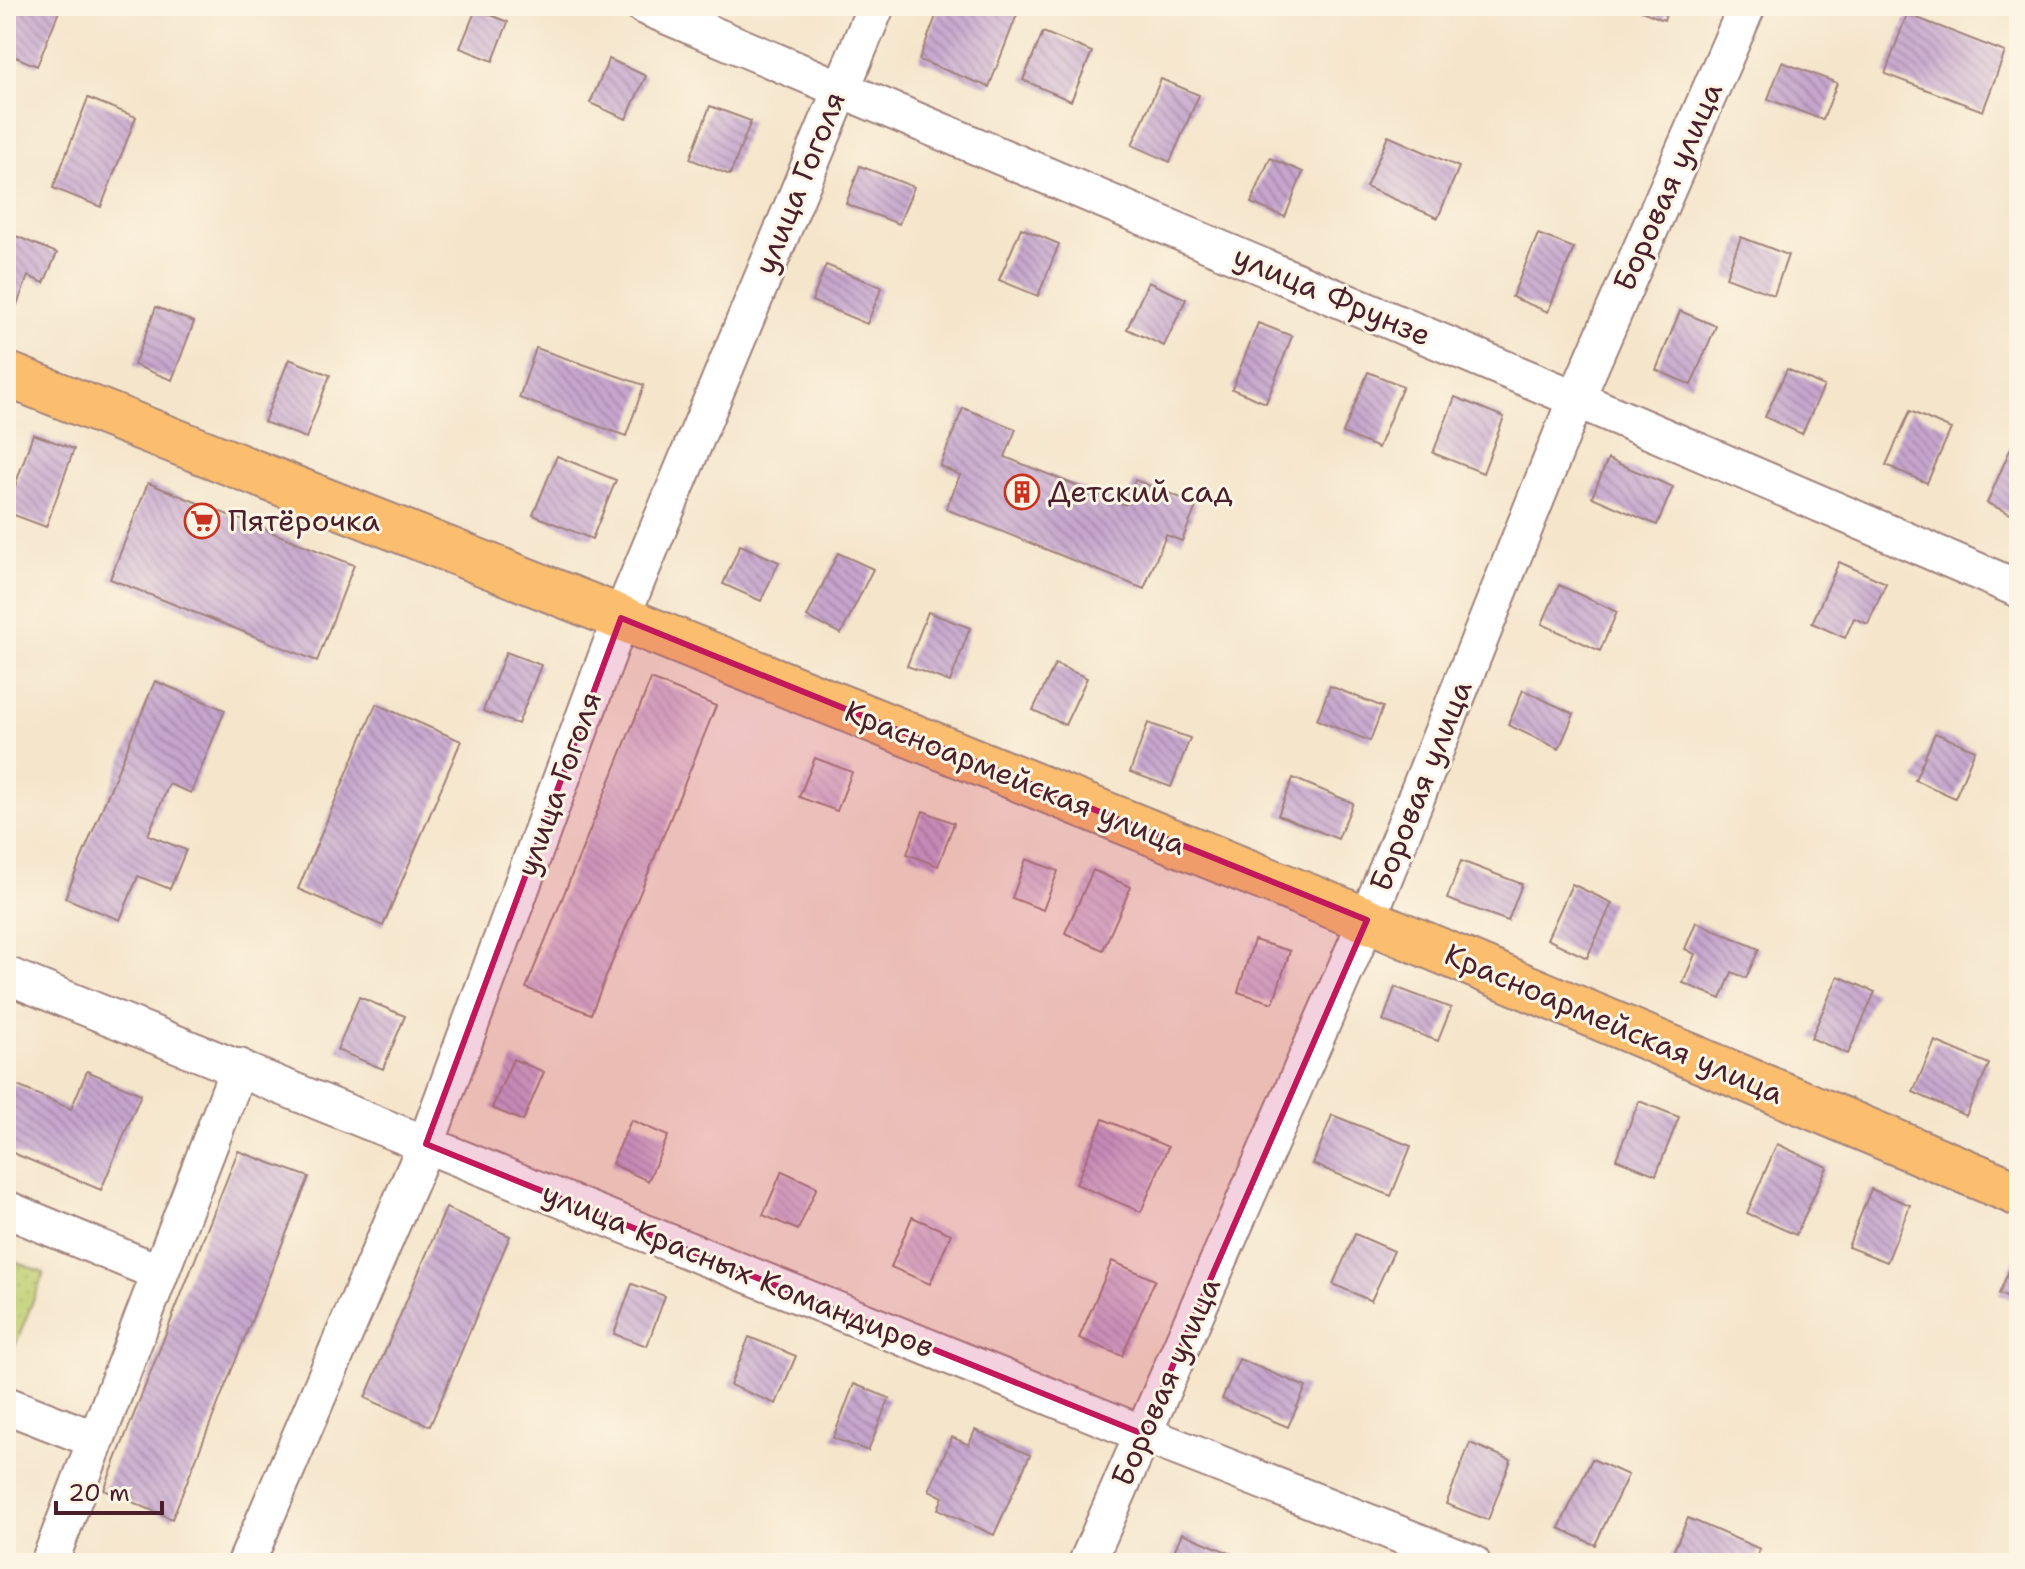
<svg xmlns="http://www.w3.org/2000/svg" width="2025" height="1569" font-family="'Shantell Sans',sans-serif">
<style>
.park{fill:url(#park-dots);stroke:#84774e;stroke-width:2}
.building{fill:url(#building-back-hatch)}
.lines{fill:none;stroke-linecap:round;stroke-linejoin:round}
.minor-casing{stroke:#a0827b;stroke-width:40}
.major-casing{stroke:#a0827b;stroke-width:48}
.minor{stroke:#fff;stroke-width:36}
.major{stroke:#fbbd6e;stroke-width:44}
.marked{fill:#c2185b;fill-opacity:0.2;stroke:#c2185b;stroke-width:6;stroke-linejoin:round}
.labels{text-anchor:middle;stroke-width:6;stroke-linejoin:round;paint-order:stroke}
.street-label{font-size:30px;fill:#4a1f2b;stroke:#fcf5e5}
.poi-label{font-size:30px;fill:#4a1f2b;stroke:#fcf5e5;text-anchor:start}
</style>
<defs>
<pattern id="park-dots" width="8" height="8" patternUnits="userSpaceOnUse" patternTransform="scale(2)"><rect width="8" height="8" fill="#bfcf71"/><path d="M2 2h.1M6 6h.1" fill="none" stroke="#a6b162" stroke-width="1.8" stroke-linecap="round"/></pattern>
<pattern id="building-back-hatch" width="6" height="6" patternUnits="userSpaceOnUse" patternTransform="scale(2)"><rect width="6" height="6" fill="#c6a6ce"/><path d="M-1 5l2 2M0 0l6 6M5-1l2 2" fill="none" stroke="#a387a7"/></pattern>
</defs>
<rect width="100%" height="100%" fill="#fcf5e5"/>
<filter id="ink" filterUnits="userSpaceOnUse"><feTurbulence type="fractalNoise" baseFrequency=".0125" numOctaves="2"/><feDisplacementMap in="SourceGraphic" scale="16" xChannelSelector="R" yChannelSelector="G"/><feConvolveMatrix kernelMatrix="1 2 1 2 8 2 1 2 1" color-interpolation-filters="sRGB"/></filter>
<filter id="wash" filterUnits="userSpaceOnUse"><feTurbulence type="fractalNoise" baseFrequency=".006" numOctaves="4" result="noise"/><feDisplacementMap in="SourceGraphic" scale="32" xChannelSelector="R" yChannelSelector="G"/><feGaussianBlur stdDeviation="1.8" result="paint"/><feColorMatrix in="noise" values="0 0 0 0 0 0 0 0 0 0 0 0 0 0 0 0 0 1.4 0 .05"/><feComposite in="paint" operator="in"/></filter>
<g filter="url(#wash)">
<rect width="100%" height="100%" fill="#f5e5cb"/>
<!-- park -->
<path class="park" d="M6 1258 44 1273 13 1351 6 1348Z"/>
<g id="blocks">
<!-- building -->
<path class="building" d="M6 6H61L37 66 6 53Z
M940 6H1003L1018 12 989 87 919 60Z
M1629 6H1669L1664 20Z
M476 9 508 22 493 61 460 48Z
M1907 14 2005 52 1983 111 1885 74Z
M1043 32 1092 52 1071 101 1023 80Z
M609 59 646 76 626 119 590 103Z
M1782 62 1837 83 1823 120 1768 99Z
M1161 79 1199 95 1170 162 1132 145Z
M88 98 136 117 101 207 53 188Z
M710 106 751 121 730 175 690 159Z
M1388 136 1459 167 1438 218 1366 187Z
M1270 158 1303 172 1285 217 1251 203Z
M860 166 914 187 899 224 846 204Z
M1021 228 1059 244 1038 296 999 280Z
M6 232 57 253 44 283 28 276 17 305 6 300Z
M1538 234 1574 248 1548 312 1512 297Z
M1741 237 1788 255 1774 295 1726 277Z
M826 265 882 287 867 324 812 301Z
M1148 282 1186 299 1164 346 1127 329Z
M156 307 194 322 172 380 134 365Z
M1680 311 1716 326 1691 385 1656 370Z
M1258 323 1292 336 1266 403 1232 389Z
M536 348 644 385 626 436 519 398Z
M289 359 330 375 306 438 264 422Z
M1787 369 1824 386 1802 434 1765 417Z
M1368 372 1403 386 1378 448 1343 433Z
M1455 397 1504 417 1483 473 1433 453Z
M963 408 1016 429 1005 457 1125 505 1135 480 1197 504 1182 541 1166 535 1144 589 946 509 960 475 940 466Z
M1910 411 1951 429 1927 483 1886 465Z
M33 434 74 449 46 527 6 512Z
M2015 438 2019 440V518L1987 503Z
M557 456 616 480 592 539 533 515Z
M1608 459 1673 487 1657 525 1592 497Z
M148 483 354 565 317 661 110 579Z
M740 545 779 562 761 601 723 584Z
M838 553 873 569 841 634 807 617Z
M1839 562 1886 583 1868 624 1854 618 1845 638 1812 623Z
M1559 585 1617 612 1600 651 1542 624Z
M928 612 970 628 950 682 907 666Z
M506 652 541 665 518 724 483 711Z
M1055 664 1087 678 1065 725 1033 710Z
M651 679 716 706 591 1014 526 988Z
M155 681 225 710 191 793 169 784 148 835 186 850 170 889 138 876 120 920 65 898Z
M1330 686 1383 707 1370 741 1317 720Z
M1523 690 1574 714 1559 749 1508 725Z
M376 704 461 741 383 926 298 889Z
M1148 723 1190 738 1171 787 1130 772Z
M1935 733 1975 750 1955 798 1915 780Z
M815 758 852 772 837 811 799 797Z
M1293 778 1353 803 1338 839 1278 815Z
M923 811 954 823 938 866 907 854Z
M1026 859 1058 871 1043 910 1012 898Z
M1461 861 1522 884 1508 921 1447 899Z
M1093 870 1131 887 1103 950 1065 933Z
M1572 884 1612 903 1587 958 1547 939Z
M1696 922 1759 949 1746 978 1732 972 1721 999 1683 983 1695 954 1685 949Z
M1254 940 1290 951 1273 1003 1238 992Z
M1838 976 1875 992 1848 1054 1811 1038Z
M1395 987 1451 1008 1438 1041 1383 1021Z
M359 997 405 1016 383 1069 337 1050Z
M1935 1041 1989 1064 1966 1116 1913 1092Z
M513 1059 544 1072 523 1121 492 1108Z
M87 1071 141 1094 101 1190 6 1150V1081L71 1109Z
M1639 1101 1679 1117 1656 1175 1616 1159Z
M1332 1115 1411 1146 1391 1196 1313 1164Z
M1103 1119 1168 1147 1141 1212 1076 1184Z
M631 1120 668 1136 648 1181 612 1164Z
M1777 1144 1827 1167 1796 1235 1747 1213Z
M238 1151 309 1177 172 1519 104 1490Z
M782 1171 817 1187 798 1230 763 1215Z
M1871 1189 1910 1205 1887 1262 1848 1247Z
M446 1208 510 1236 430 1426 365 1398Z
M912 1217 951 1234 930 1284 891 1267Z
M1355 1234 1394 1251 1371 1301 1333 1284Z
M2019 1247V1302L1999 1294Z
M1112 1261 1155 1280 1122 1356 1079 1338Z
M632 1284 665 1296 647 1346 614 1334Z
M749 1337 796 1356 776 1404 730 1385Z
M1239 1359 1306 1387 1288 1427 1222 1399Z
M854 1384 889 1398 868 1451 833 1438Z
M975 1430 1030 1455 994 1535 938 1509 943 1497 929 1490 952 1437 969 1445Z
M1470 1443 1511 1460 1488 1520 1446 1504Z
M1592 1459 1628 1475 1595 1545 1559 1528Z
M1688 1518 1760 1549 1754 1563H1718L1711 1560 1710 1563H1668Z
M1182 1533 1239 1557 1236 1563H1169Z"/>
</g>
</g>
<g filter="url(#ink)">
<use href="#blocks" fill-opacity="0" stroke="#a0827b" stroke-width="2"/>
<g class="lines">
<!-- minor casing -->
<g class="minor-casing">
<path id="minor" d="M644 6 1576 399 2019 589
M6 975 1143 1434 1472 1563
M6 1209 160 1273
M6 1405 96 1440
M49 1563 239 1067
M246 1563 426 1144 621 618 876 6
M1087 1563 1367 920 1576 399 1747 6"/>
</g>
<!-- major casing -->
<g class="major-casing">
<path id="major" d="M6 374 621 618 1367 920 2019 1194"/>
</g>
<!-- minor -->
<use href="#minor" class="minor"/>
<!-- major -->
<use href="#major" class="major"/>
</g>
</g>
<!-- marked area -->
<path class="marked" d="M621 618 1367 920 1143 1434 426 1144Z"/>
<!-- icons -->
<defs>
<g id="building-ring" transform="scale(1.8)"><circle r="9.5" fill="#fcf5e5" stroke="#c8321e" stroke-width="1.5"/><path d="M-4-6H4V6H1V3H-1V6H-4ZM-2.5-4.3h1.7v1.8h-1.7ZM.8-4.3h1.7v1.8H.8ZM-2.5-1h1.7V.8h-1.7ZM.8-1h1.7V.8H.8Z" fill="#c8321e"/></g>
<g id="supermarket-ring" transform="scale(1.8)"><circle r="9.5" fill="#fcf5e5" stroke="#c8321e" stroke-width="1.5"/><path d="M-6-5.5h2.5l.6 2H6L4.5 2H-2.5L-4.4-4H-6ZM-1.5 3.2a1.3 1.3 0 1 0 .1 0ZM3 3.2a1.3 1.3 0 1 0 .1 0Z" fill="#c8321e"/></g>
</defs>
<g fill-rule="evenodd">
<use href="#building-ring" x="1022" y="492"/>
<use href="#supermarket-ring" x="202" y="521"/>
</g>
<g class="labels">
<!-- street labels -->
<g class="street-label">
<text transform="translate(800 183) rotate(-68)" y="10">улица Гоголя</text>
<text transform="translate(1668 187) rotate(-66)" y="10">Боровая улица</text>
<text transform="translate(1332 296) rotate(23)" y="10">улица Фрунзе</text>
<text transform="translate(1015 778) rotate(22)" y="10">Красноармейская улица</text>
<text transform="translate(559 784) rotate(-70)" y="10">улица Гоголя</text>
<text transform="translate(1421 786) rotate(-68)" y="10">Боровая улица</text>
<text transform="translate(1614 1024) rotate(23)" y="10">Красноармейская улица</text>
<text transform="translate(738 1270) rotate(22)" y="10">улица Красных Командиров</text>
<text transform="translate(1166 1382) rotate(-66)" y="10">Боровая улица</text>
</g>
<!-- poi labels -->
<g class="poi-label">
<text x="1048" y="502">Детский сад</text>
<text x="228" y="531">Пятёрочка</text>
</g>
</g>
<!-- margin -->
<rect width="2025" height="1569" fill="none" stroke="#fcf5e5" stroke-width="32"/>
<!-- scale -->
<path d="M56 1501v12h106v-12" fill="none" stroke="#4a1f2b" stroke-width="4"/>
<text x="68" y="1501" font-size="24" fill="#4a1f2b" stroke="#fcf5e5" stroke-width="6" paint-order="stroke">20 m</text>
</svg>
